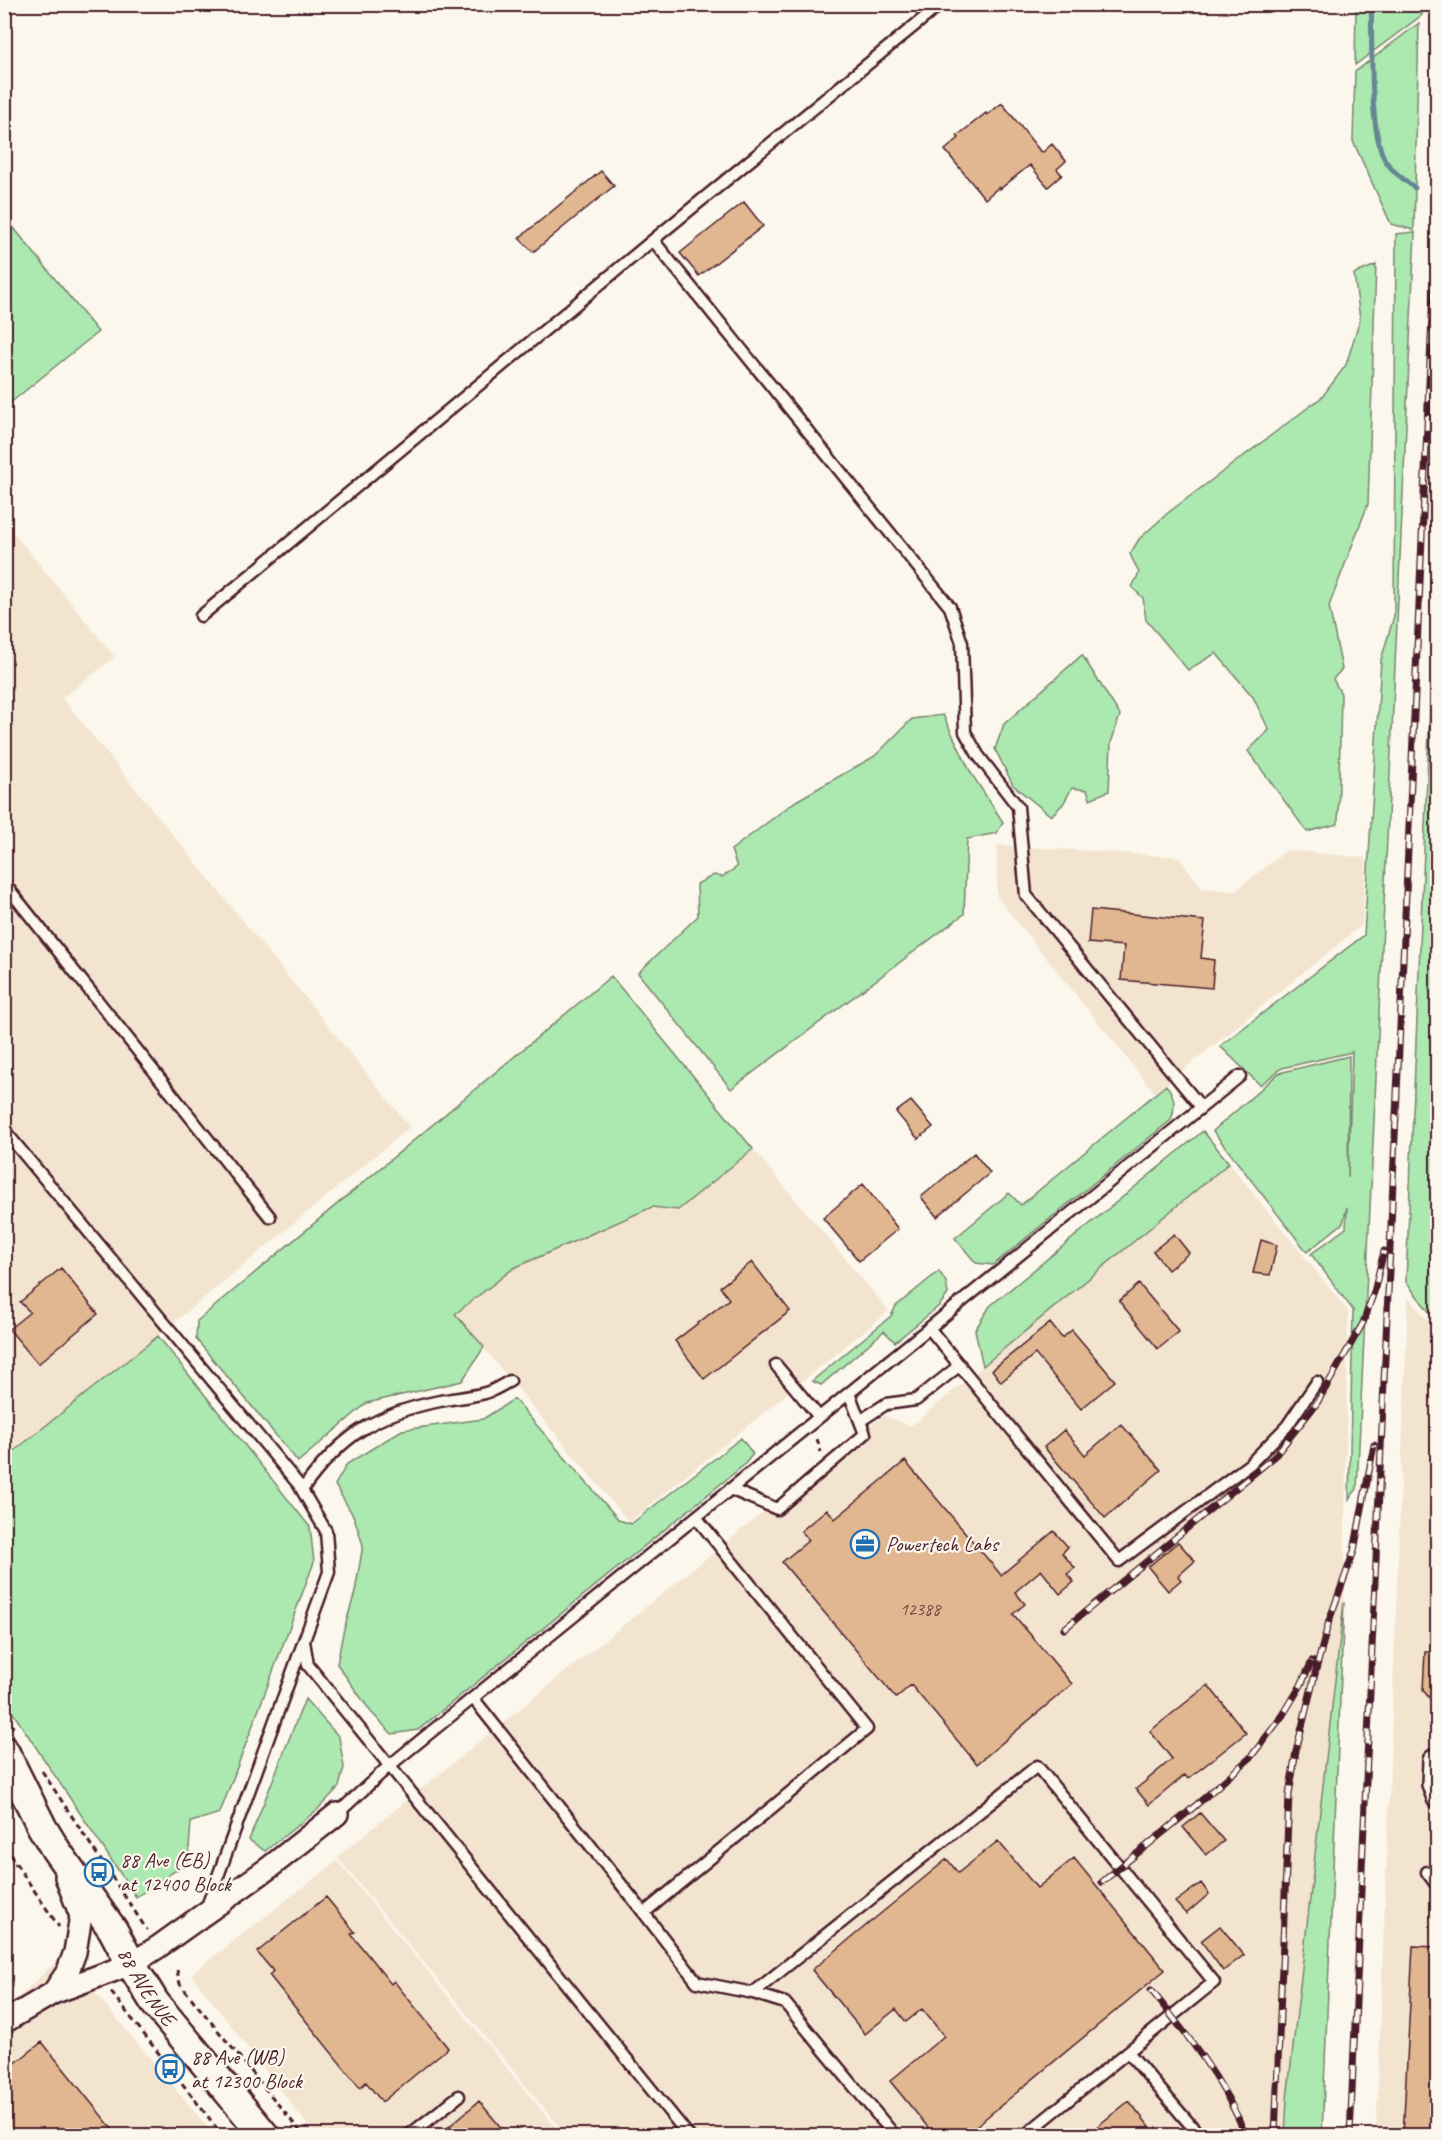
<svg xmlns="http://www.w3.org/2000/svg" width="1442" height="2140" font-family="Caveat,sans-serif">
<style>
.built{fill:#f3e4d0}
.green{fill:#abe9b0;stroke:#7a846e;stroke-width:1.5}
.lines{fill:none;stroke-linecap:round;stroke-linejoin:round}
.stream{stroke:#678594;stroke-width:5}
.building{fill:#e0b790;stroke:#4a1f2b;stroke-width:1.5}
.lane-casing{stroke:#4a1f2b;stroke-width:15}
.street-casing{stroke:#4a1f2b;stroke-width:26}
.secondary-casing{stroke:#4a1f2b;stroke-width:33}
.path{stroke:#4a1f2b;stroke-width:3;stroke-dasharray:6 4.5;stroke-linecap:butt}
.lane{stroke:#fbf7ec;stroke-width:10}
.street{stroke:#fbf7ec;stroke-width:21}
.secondary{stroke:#fbf7ec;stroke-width:28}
.rail-casing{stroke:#4a1f2b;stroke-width:7}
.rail{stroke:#fbf7ec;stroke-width:4.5;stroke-dasharray:14;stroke-linecap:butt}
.labels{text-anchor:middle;stroke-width:4.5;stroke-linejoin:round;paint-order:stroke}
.number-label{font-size:18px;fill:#704544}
.poi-label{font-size:21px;fill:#4a1f2b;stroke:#fbf7ec;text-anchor:start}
.street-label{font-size:21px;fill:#4a1f2b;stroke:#fbf7ec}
</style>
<rect width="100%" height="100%" fill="#fbf7ec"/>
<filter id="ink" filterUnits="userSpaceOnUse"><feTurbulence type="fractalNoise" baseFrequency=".0167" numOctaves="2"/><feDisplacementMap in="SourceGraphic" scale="12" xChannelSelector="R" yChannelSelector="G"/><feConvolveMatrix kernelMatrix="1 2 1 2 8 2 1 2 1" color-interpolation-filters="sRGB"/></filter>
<g filter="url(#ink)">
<!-- built -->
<path class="built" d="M4 521 115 657 62 698 410 1127 158 1336 5 1459Z
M997 845 1179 857 1202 888 1235 891 1287 850 1366 858 1362 925 1155 1093 997 897Z
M753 1149 889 1311 629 1522 455 1314 514 1268 653 1207 678 1210Z
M1229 1163 1348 1311 1344 1602 1287 2099 1285 2135H566L337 1857 883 1415 911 1426Z
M1408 1297 1438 1332V2135L1376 2136Z
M337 1861 562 2135H315L191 1974Z
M63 1955 103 2002 214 2135 5 2136V2010Z"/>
<!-- green -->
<path class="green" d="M1356 5H1423L1422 15 1355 65Z
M1419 23 1414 230 1391 224 1353 141 1355 72Z
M5 217 98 332 5 407H4Z
M1415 232 1357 1489 1349 1499 1353 1310 1311 1254 1346 1228 1347 1207 1343 1223 1307 1252 1213 1131 1279 1073 1349 1056 1348 1178 1352 1052 1282 1068 1260 1085 1220 1046 1364 935 1381 660 1394 616 1396 234Z
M1376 265 1368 504 1329 606 1342 669 1333 679 1341 694 1338 824 1307 832 1248 751 1269 730 1253 697 1216 653 1188 670 1146 620 1143 598 1132 587 1139 573 1130 554 1139 539 1169 512 1322 397 1346 365 1360 319 1354 274Z
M1437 538 1438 1322H1437L1406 1282Z
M1082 655 1120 715 1111 743 1109 791 1090 799 1087 790 1072 788 1063 804 1051 816 1013 785 995 749 1004 724Z
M943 715 971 773 1003 822 997 833 967 839 964 914 731 1089 638 973 698 916 697 884 714 875 722 877 737 867 731 850 796 801 875 756 912 719Z
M611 976 753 1149 678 1210 652 1207 514 1268 455 1314 484 1347 462 1381 367 1403 298 1462 196 1339 197 1321Z
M1166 1085C1175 1095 1176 1107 1171 1120L993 1265 976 1263 955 1238 1009 1193 1021 1205Z
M1203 1131 1229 1163 983 1366 975 1330 990 1306Z
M939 1271 946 1282 948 1294 939 1306 895 1342 884 1331 821 1385 812 1381 891 1316 896 1306Z
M158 1336 310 1527 314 1562 220 1813 191 1822 188 1862 136 1897 5 1701 4 1459Z
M514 1399 619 1520 631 1524 741 1438 753 1454 744 1465 418 1730 392 1734 371 1712 337 1664 343 1633 355 1592 363 1545 354 1517 335 1485 347 1464 402 1430 483 1419Z
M1344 1602 1322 2135H1285L1287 2099Z
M305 1699 339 1737 344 1767 339 1787 317 1810 265 1851 249 1840Z"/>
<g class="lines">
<!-- stream -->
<path class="stream" d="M1371 4C1373 42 1368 129 1385 160 1392 172 1405 180 1415 188
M1438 1173V1192"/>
</g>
<!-- building -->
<path class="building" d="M1002 103 1040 151 1043 152 1052 144 1066 161 1057 169 1062 175 1048 187 1030 165 1000 189 999 187 985 199 945 150 959 138 957 136 986 113 987 115Z
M601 171 614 186 533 252 519 238Z
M744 202 763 226 699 276 680 253Z
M1091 910 1205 921 1201 958 1214 960 1212 988 1121 980 1124 946 1088 943Z
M911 1101 933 1127 918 1139 896 1112Z
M974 1153 990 1173 937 1217 921 1197Z
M863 1184 898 1229 859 1261 823 1218Z
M1174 1234 1189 1253 1168 1270 1153 1251Z
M1261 1240 1277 1245 1270 1275 1253 1273Z
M752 1262 790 1311 704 1379 675 1341 729 1299 720 1287Z
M61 1268 98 1314 38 1364 9 1329 30 1312 20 1302Z
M1139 1284 1179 1332 1158 1349 1119 1301Z
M1050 1323 1062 1338 1072 1330 1115 1381 1081 1409 1035 1354 1001 1382 992 1370Z
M1121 1424 1161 1470 1105 1518 1044 1447 1064 1430 1085 1455Z
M905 1461 1001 1575 1054 1531 1068 1547 1062 1553 1075 1568 1067 1574 1074 1582 1060 1594 1041 1570 1015 1592 1025 1604 1013 1614 1072 1684 977 1764 911 1685 896 1698 782 1562 809 1540 801 1531 827 1509 835 1519Z
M1178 1542 1195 1561 1178 1576 1181 1580 1168 1591 1148 1567Z
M1425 1652H1437V1708L1423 1690Z
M1208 1685 1246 1733 1188 1779 1185 1775 1149 1805 1136 1789 1172 1759 1150 1731Z
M1200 1813 1224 1841 1206 1855 1183 1827Z
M998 1841 1037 1888 1074 1858 1165 1970 964 2136H935L890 2081 944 2036 922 2009 906 2022 896 2009 865 2034 812 1970 947 1859 958 1873Z
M1201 1883 1209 1894 1186 1914 1175 1902Z
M326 1897 355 1932 351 1934 391 1984 394 1981 448 2048 382 2102 366 2082 360 2088 269 1975 273 1971 257 1952Z
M1220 1926 1244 1955 1223 1971 1201 1941Z
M1413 1946 1437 1947V2136H1403Z
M42 2042 118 2136H4V2072Z
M479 2101 508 2136H438Z
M1129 2101 1157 2136H1085Z"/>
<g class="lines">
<!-- lane casing -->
<g class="lane-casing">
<path id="lane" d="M653 240 941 4
M201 616 653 240 950 607 962 643 965 732 978 755 1018 807 1026 895 1201 1107
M4 883 270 1217
M4 1130 299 1485 326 1531 329 1572 206 1909
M929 1328 1119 1561 1250 1464 1287 1426 1317 1382
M776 1365 819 1417
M860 1421 886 1404 916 1400 960 1365
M730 1489 777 1509 865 1434 849 1393
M302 1490C341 1436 374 1414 440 1401 455 1398 471 1397 485 1393 494 1391 502 1385 510 1381
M304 1641 308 1665 689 2136
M473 1698 644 1913 867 1729 696 1517
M337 1814 389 1766 1240 1076
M1427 1872 1438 1887
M644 1913 697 1982 753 1993 785 2003 895 2136
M753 1993 1037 1766 1214 1982 1024 2136
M1128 2052 1200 2136
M1038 2125 1047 2136
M408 2136 459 2096"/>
</g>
<!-- street casing -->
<g class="street-casing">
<path id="street" d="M1438 1758 1434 1761 1433 1784 1438 1798
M53 1993 68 1971 75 1952 81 1916 66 1877
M4 2022 53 1993 131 1964 158 1947 270 1867 337 1814"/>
</g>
<!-- secondary casing -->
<g class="secondary-casing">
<g id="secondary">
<path id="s1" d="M4 1751 42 1827 56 1850 113 1930 131 1964 155 2003 265 2136"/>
</g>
</g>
<!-- path -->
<path class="path" d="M817 1439 821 1452
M4 1714 15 1730
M42 1771 147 1930
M4 1846 59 1927
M4 1861 15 1864
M177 1970 180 1984 304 2136
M111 1992 223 2136"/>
<!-- lane -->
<use href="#lane" class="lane"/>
<!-- street -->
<use href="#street" class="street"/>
<!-- secondary -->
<use href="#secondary" class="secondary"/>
<!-- rail casing -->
<g class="rail-casing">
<path id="rail" d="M1064 1629 1274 1457 1317 1403 1363 1323 1374 1292 1384 1251
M1102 1882 1187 1813 1250 1758 1283 1715 1301 1685 1312 1661
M1151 1990C1188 2036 1224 2081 1246 2136
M1275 2136 1289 1795 1296 1751 1317 1666 1329 1621 1354 1551 1374 1445
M1350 2136 1438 183"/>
</g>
<!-- rail -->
<use href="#rail" class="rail"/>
</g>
</g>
<!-- icons -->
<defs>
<g id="office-ring" transform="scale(1.5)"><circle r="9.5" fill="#fbf7ec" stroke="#1f6fb2" stroke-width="1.5"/><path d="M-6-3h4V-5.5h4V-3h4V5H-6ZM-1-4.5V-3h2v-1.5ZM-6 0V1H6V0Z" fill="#1f6fb2"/></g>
<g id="bus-ring" transform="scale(1.5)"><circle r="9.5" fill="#fbf7ec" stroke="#1f6fb2" stroke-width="1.5"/><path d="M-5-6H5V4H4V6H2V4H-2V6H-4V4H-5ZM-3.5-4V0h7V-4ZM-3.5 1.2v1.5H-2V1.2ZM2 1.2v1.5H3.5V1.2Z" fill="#1f6fb2"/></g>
</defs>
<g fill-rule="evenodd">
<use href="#office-ring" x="865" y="1544"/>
<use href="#bus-ring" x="99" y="1872"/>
<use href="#bus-ring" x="170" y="2069"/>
</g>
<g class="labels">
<!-- number labels -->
<g class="number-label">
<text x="920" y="1615">12388</text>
</g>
<!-- poi labels -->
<g class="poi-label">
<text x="886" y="1551">Powertech Labs</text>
<text x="120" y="1867">88 Ave (EB)<tspan x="120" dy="24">at 12400 Block</tspan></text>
<text x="191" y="2064">88 Ave (WB)<tspan x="191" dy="24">at 12300 Block</tspan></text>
</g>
<!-- street labels -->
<g class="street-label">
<text dy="7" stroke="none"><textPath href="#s1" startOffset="276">88 AVENUE</textPath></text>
</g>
</g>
<!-- margin -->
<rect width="1442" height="2140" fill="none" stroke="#fbf7ec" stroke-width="24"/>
<rect x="12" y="12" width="1418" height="2116" fill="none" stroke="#4a1f2b" stroke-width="2" filter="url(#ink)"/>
</svg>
